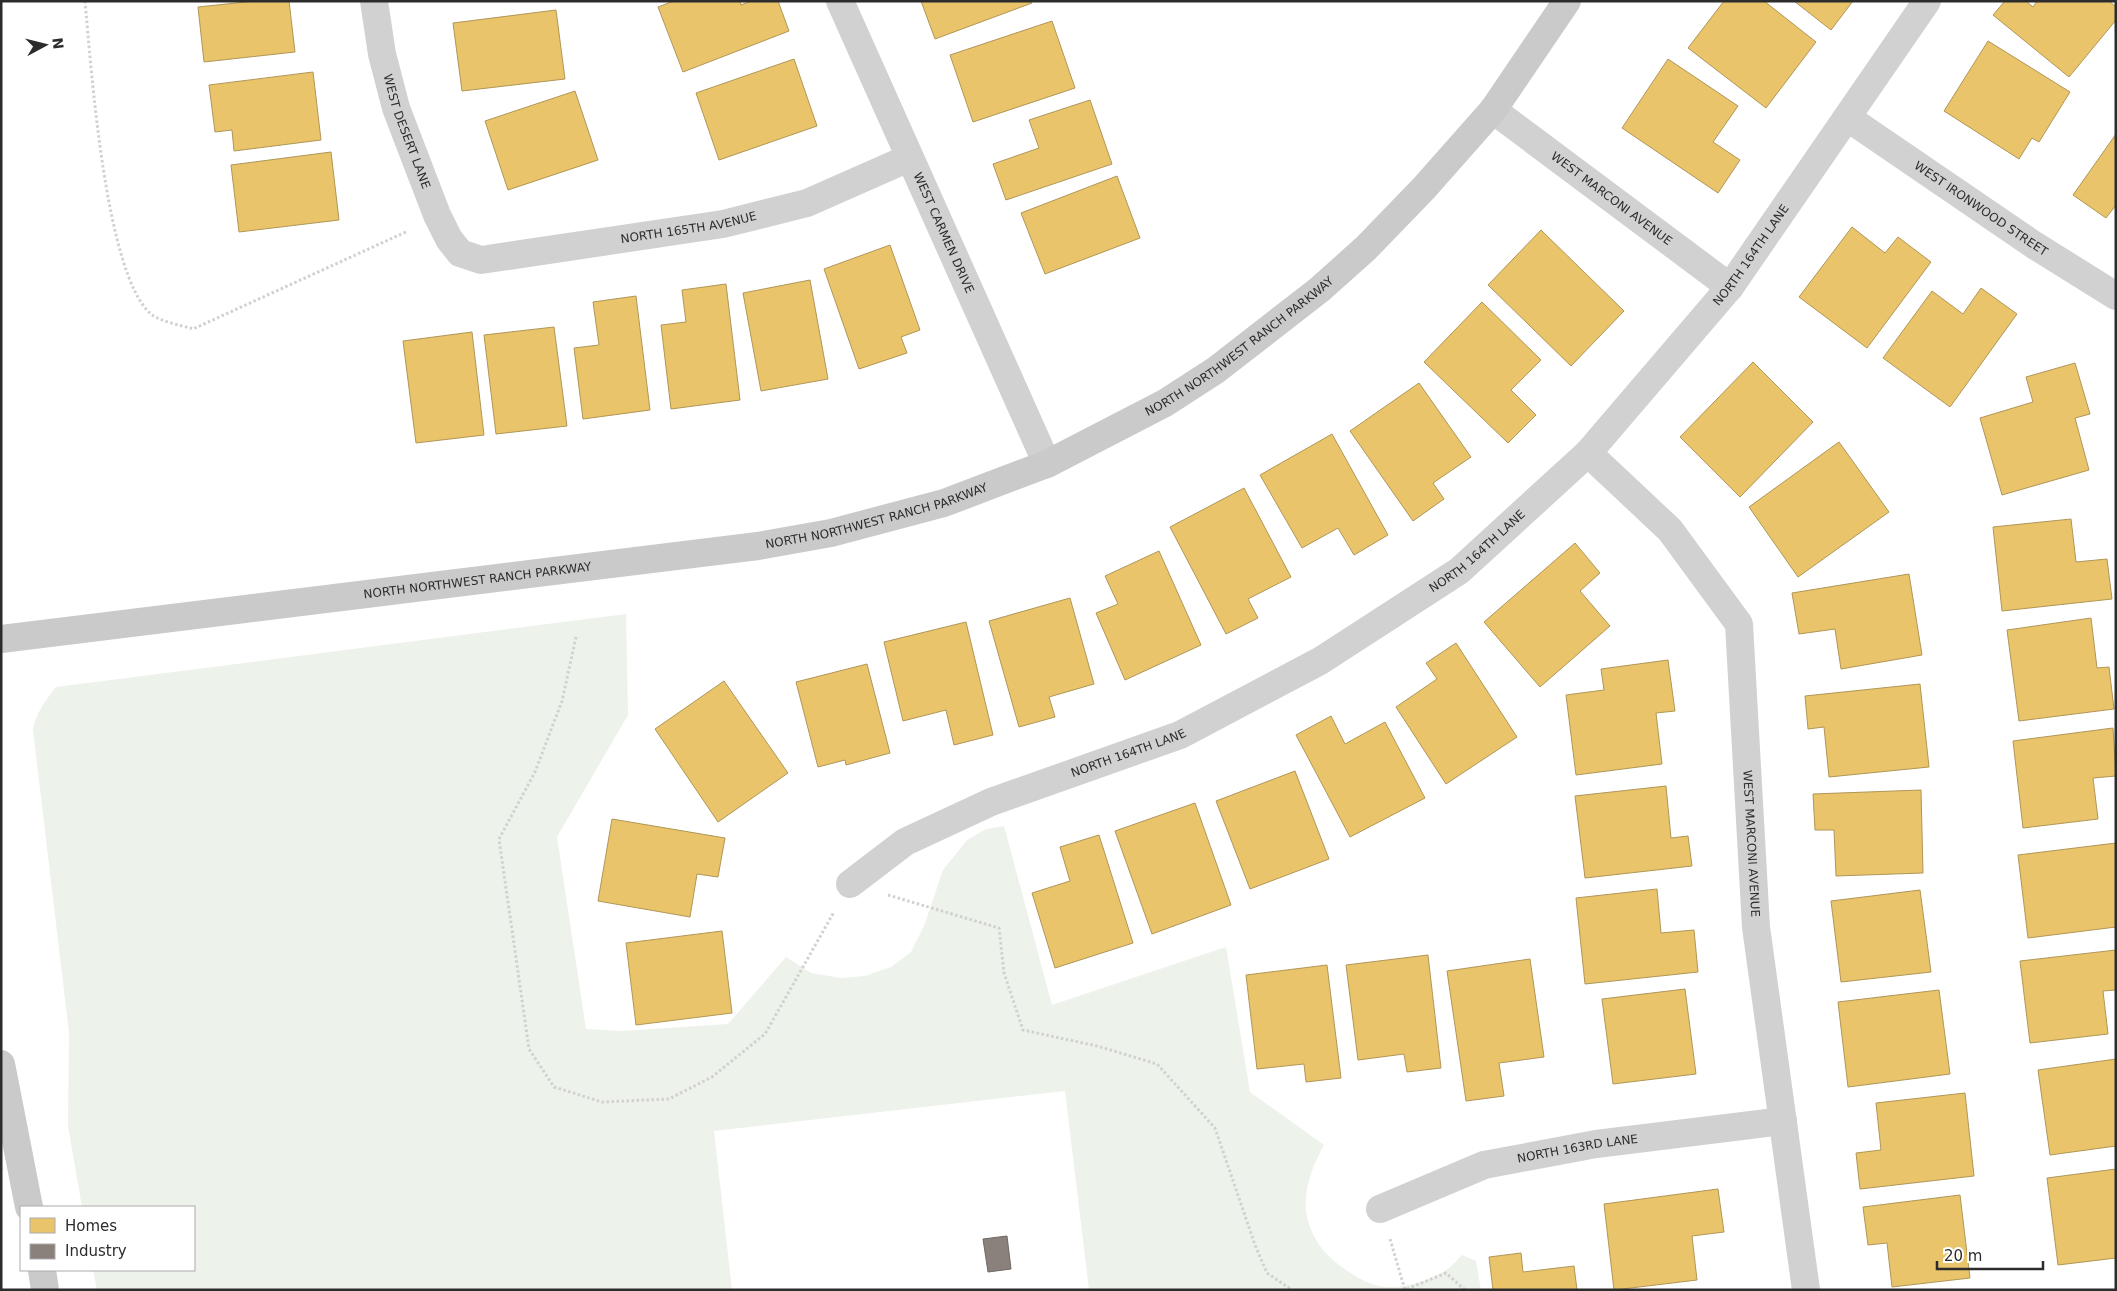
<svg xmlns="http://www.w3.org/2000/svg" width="2117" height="1291" font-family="'DejaVu Sans',sans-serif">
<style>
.green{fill:#edf2eb}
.homes{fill:#e9c46a;stroke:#b09657}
.industry{fill:#8a817c;stroke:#6e6864}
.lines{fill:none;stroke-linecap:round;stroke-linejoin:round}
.path{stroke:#d1d1d1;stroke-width:3;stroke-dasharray:2.5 2.5;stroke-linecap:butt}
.minor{stroke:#d1d1d1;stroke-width:28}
.secondary{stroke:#cacaca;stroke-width:28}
.labels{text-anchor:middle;stroke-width:5;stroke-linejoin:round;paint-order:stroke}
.street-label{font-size:12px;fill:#2c2c2c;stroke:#fff}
</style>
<rect width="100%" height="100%" fill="#fff"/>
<!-- green -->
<path class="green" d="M626 614 628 715 557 837 586 1029 622 1031 728 1024 786 957 811 973 841 978 865 976 891 967 911 952 924 926 943 870 967 840 986 829 1004 826 1052 1005 1226 947 1250 1092 1324 1145C1313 1165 1304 1187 1306 1211 1309 1234 1323 1254 1342 1267 1353 1275 1365 1283 1379 1286 1401 1290 1431 1281 1449 1268 1453 1265 1458 1259 1462 1255L1476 1261 1481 1290H1089L1065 1091 714 1131 732 1290H97L93 1270H194V1207H82L68 1126 69 1033 33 730C36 712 46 700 56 687Z"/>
<!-- homes -->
<path class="homes" d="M255 1H289L295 52 204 62 198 7Z
M674 1H740L741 5 751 1H778L789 31 683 72 658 7Z
M921 1H1031L1032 3 935 39Z
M1724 1H1764L1816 42 1766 108 1688 48Z
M1794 1H1853L1831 30Z
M2005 1H2026L2033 7 2037 1H2109L2116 7V20L2069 77 1993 15Z
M556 10 565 79 462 91 453 23Z
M1052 21 1075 88 973 122 950 55Z
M1988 41 2070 92 2039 142 2032 138 2019 159 1944 111Z
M794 59 817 126 719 160 696 93Z
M1668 59 1738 106 1713 142 1740 160 1718 193 1622 128Z
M313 72 321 140 234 151 232 130 215 132 209 85Z
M575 91 598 160 508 190 485 121Z
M1090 100 1112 164 1006 200 993 164 1039 148 1029 120Z
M2116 134V205L2106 218 2073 195Z
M331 152 339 220 239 232 231 165Z
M1117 176 1140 238 1045 274 1021 213Z
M1852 227 1885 253 1898 237 1931 262 1867 348 1799 297Z
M1541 230 1624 311 1571 366 1488 285Z
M890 245 920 330 901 337 907 353 859 369 824 269Z
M810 280 828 379 761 391 743 293Z
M726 284 740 400 671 409 661 325 686 322 682 290Z
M1981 288 2017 314 1950 407 1883 358 1932 291 1963 314Z
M636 296 650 410 583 419 574 348 599 345 593 302Z
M1482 302 1541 360 1511 390 1536 415 1508 443 1424 362Z
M554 327 567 426 496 434 484 335Z
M472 332 484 435 416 443 403 341Z
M1753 362 1813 422 1740 497 1680 437Z
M2075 363 2090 414 2075 418 2089 470 2002 495 1980 418 2033 402 2026 377Z
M1419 383 1471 457 1433 483 1444 499 1413 521 1350 431Z
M1332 434 1388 535 1354 555 1338 528 1302 548 1260 475Z
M1839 442 1889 512 1798 577 1749 507Z
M1244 488 1291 577 1248 599 1258 618 1226 634 1170 527Z
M2071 519 2076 562 2107 559 2112 599 2002 611 1993 527Z
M1575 543 1600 573 1580 591 1610 626 1540 687 1484 622Z
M1159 551 1201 645 1125 680 1096 613 1118 604 1105 576Z
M1909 574 1922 655 1841 669 1835 629 1799 634 1792 593Z
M1070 598 1094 684 1049 697 1055 717 1019 727 989 621Z
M2091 618 2097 668 2109 667 2114 709 2019 721 2007 630Z
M966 622 993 735 954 745 946 710 903 721 884 642Z
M1456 643 1517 737 1446 784 1396 707 1437 679 1426 663Z
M1668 660 1675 711 1656 713 1662 764 1576 775 1566 695 1604 690 1601 669Z
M867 664 890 753 846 765 845 760 818 767 796 682Z
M724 681 788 773 718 822 655 729Z
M1920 684 1929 767 1829 777 1824 727 1808 729 1805 696Z
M1331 716 1345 744 1385 722 1425 798 1350 837 1296 735Z
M2113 728 2116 776 2093 778 2098 819 2023 828 2013 741Z
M1295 771 1329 859 1250 889 1216 801Z
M1666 786 1671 838 1688 836 1692 866 1585 878 1575 796Z
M1921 790 1923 873 1836 876 1834 830H1815L1813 794Z
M1195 803 1231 905 1152 934 1115 831Z
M612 819 725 838 718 877 697 874 690 917 598 901Z
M1099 835 1133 943 1055 968 1032 893 1070 881 1060 847Z
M2116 843V927L2028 938 2018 855Z
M1657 889 1661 933 1694 930 1698 972 1585 984 1576 898Z
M1920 890 1931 972 1841 982 1831 901Z
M722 931 732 1013 636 1025 626 943Z
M2116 950V990L2103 991 2108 1034 2030 1043 2020 961Z
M1428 955 1441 1068 1407 1072 1404 1054 1358 1060 1346 965Z
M1530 959 1544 1057 1499 1063 1504 1096 1466 1101 1447 971Z
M1327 965 1341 1078 1306 1082 1304 1064 1257 1069 1246 975Z
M1685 989 1696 1074 1613 1084 1602 999Z
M1939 990 1950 1074 1848 1087 1838 1002Z
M2116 1059V1146L2050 1155 2038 1070Z
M1965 1093 1974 1176 1860 1189 1856 1153 1881 1150 1876 1103Z
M2116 1169V1258L2058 1265 2047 1178Z
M1718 1189 1724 1232 1692 1236 1697 1280 1614 1290 1604 1204Z
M1960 1195 1970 1278 1892 1287 1887 1243 1868 1245 1863 1207Z
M1521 1253 1523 1272 1574 1266 1577 1290H1493L1489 1257Z"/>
<!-- industry -->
<path class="industry" d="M1007 1236 1011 1269 988 1272 983 1239Z"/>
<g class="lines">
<!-- path -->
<path class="path" d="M85 1C91 65 105 275 151 314 161 322 181 325 193 329L408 231
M576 637 562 701 535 772 499 839 529 1049 554 1087 602 1102 669 1099 712 1077 765 1034 834 912
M888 895 999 928 1004 973 1023 1030 1097 1046 1157 1064 1215 1128 1255 1245 1267 1273 1292 1290
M1390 1239 1405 1290
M1407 1289 1446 1273 1465 1290"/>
<!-- minor -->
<g class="minor">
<path id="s1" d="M374 1 382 54 396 108 437 215 449 239 460 253 481 260 723 224 807 203 909 158"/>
<path id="s2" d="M840 1 1047 464"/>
<path id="s3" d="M1493 110 1730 287"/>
<path id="s4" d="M1848 118 2034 245 2116 296"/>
<path id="s5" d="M1588 453 1670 530 1739 624 1756 927 1806 1290"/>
<path id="s6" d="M850 884 905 842 991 802 1180 735 1320 661 1459 571 1588 453 1730 287 1927 1"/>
<path id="s7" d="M1380 1209 1484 1165 1596 1144 1783 1121"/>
</g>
<!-- secondary -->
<g class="secondary">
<path id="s8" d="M1 639 758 546 831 533 944 503 1007 479 1047 464 1165 403 1216 370 1319 290 1366 248 1424 188 1493 110 1567 1"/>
<path d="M1 1064 29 1207"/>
<path d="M42 1270 45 1290"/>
</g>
</g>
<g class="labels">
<!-- street labels -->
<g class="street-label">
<text dy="4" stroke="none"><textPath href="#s1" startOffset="135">WEST DESERT LANE</textPath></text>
<text dy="4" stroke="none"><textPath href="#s3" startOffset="148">WEST MARCONI AVENUE</textPath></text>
<text dy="4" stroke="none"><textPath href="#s4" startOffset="161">WEST IRONWOOD STREET</textPath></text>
<text dy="4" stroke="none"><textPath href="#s1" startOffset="501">NORTH 165TH AVENUE</textPath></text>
<text dy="4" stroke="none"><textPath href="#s2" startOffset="254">WEST CARMEN DRIVE</textPath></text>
<text dy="4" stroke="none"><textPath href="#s6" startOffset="1120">NORTH 164TH LANE</textPath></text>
<text dy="4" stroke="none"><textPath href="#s8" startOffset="1290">NORTH NORTHWEST RANCH PARKWAY</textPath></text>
<text dy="4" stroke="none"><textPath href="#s8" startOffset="885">NORTH NORTHWEST RANCH PARKWAY</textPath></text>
<text dy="4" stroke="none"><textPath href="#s6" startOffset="715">NORTH 164TH LANE</textPath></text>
<text dy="4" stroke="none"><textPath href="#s8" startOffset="480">NORTH NORTHWEST RANCH PARKWAY</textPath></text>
<text dy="4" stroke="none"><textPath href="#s6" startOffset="310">NORTH 164TH LANE</textPath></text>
<text dy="4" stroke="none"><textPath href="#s5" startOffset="449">WEST MARCONI AVENUE</textPath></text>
<text dy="4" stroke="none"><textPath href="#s7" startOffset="208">NORTH 163RD LANE</textPath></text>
</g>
</g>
<!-- border -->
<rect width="2117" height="1291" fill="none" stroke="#2c2c2c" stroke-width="5"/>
<!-- legend -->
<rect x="20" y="1206" width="175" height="65" fill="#ffffff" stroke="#ababab"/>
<rect x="30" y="1218" width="25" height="15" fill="#e9c46a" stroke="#ababab"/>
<text x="65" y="1231" font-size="15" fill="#2c2c2c">Homes</text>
<rect x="30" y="1244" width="25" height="15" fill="#8a817c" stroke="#ababab"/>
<text x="65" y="1256" font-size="15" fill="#2c2c2c">Industry</text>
<!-- north arrow -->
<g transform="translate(45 45) rotate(83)" stroke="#ffffff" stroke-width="4" paint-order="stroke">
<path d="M0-4L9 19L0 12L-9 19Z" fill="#2c2c2c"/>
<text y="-8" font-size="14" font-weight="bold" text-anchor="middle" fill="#2c2c2c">N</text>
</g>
<!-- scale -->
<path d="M1937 1261v8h106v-8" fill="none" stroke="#2c2c2c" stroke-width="2.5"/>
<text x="1944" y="1261" font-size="15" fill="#2c2c2c" stroke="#ffffff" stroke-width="4" paint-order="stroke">20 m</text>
</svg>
